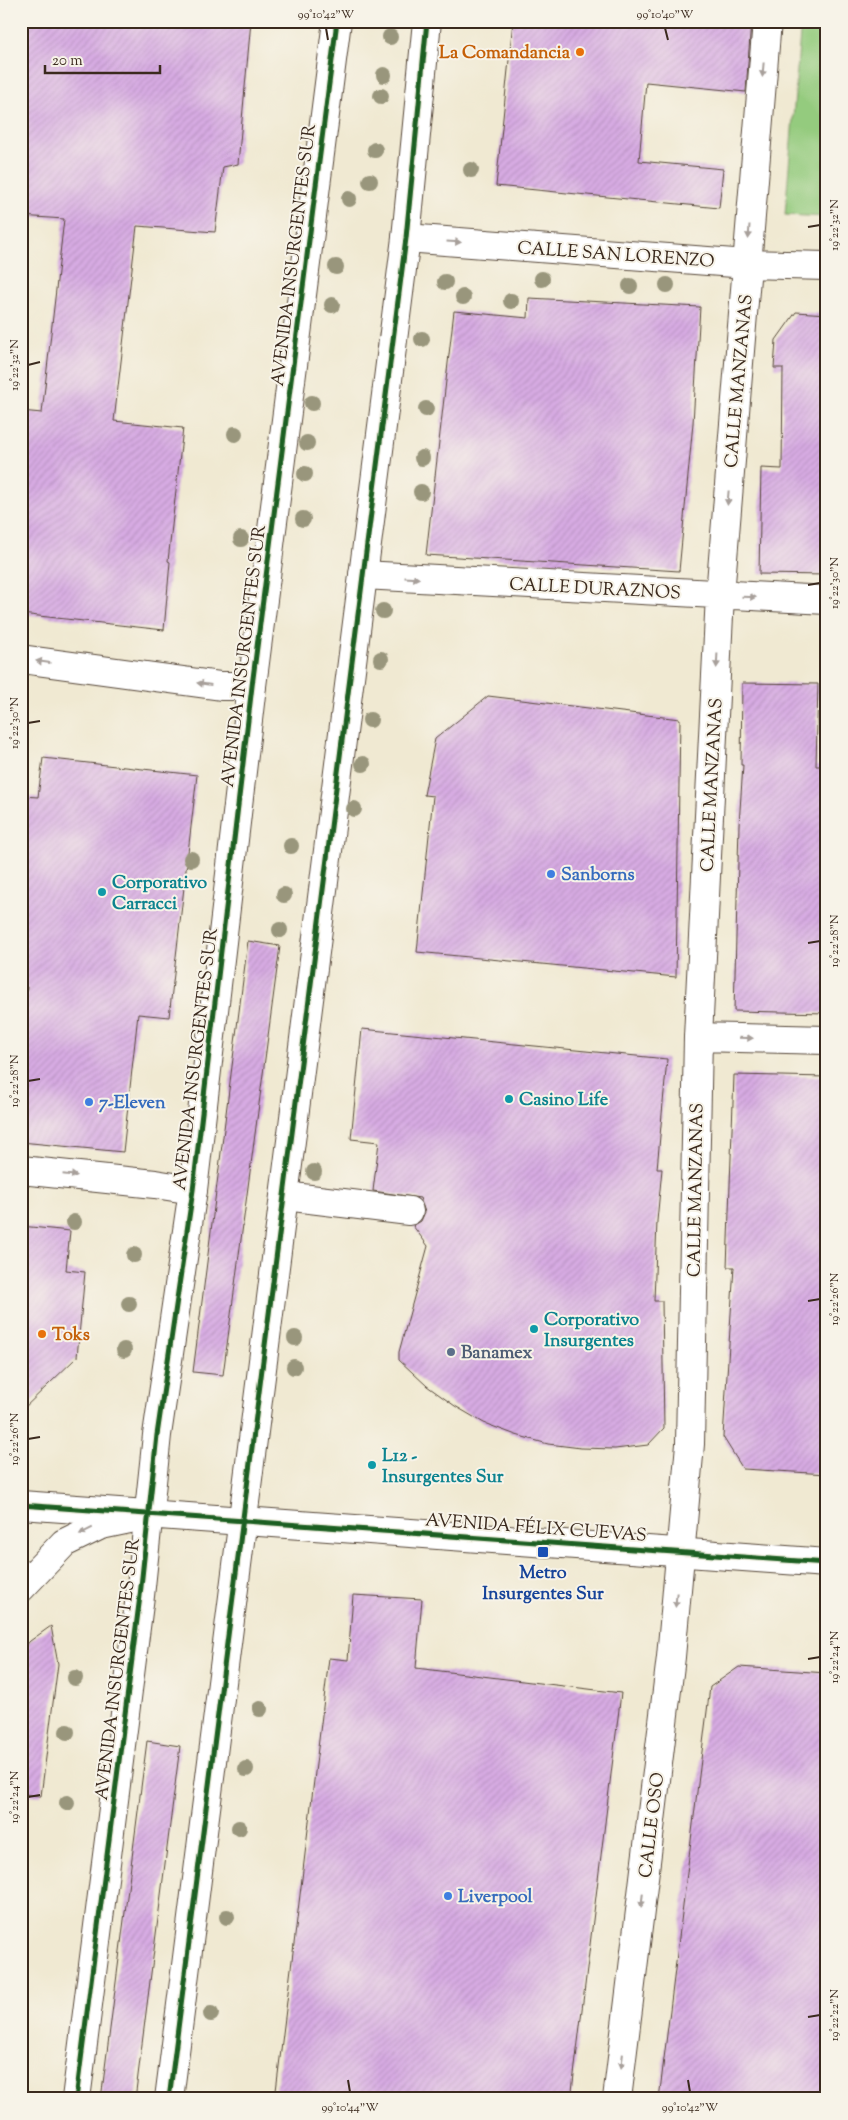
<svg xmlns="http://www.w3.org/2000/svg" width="848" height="2120" font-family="'Sorts Mill Goudy',serif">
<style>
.park{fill:#94cb7e;stroke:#687a4e}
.building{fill:url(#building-hatch)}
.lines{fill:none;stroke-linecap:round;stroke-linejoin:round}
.minor-casing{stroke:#564739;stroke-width:30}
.major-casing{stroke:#564739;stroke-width:30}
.minor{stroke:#fff;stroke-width:28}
.major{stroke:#fff;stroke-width:28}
.cycleway-casing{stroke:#f7f3e8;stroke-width:8}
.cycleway{stroke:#1b5e20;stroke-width:5}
.tree{fill:#99967c}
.oneway{fill:#a79f9a}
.ticks{fill:none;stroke:#3b2a1e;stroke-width:2}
.food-dot{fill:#e8710a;stroke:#f7f3e8;stroke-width:2}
.shop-dot{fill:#3f7fe0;stroke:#f7f3e8;stroke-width:2}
.culture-dot{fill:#0f9aa8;stroke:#f7f3e8;stroke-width:2}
.service-dot{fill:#5c6f8a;stroke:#f7f3e8;stroke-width:2}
.transit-dot{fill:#1a4fb4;stroke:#f7f3e8;stroke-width:2}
.labels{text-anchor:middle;stroke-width:4;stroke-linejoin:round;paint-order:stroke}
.food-label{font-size:18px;font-weight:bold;fill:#c56008;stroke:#f7f3e8;text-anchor:end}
.street-label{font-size:18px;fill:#3b2a1e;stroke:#f7f3e8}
.shop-label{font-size:18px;font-weight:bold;fill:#366cbe;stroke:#f7f3e8;text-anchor:start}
.culture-label{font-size:18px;font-weight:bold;fill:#0d838f;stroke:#f7f3e8;text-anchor:start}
.service-label{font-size:18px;font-weight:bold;fill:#4e5e75;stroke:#f7f3e8;text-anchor:start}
.transit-label{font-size:18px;font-weight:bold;fill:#164399;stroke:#f7f3e8}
.neatline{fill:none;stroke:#3b2a1e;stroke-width:2}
.ticks-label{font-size:12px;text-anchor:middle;fill:#3b2a1e}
</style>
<defs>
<pattern id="building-hatch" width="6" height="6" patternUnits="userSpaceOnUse" patternTransform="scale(1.25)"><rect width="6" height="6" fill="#d7abe3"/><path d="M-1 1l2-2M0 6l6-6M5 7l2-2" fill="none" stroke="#b993c2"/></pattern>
</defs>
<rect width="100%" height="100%" fill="#f7f3e8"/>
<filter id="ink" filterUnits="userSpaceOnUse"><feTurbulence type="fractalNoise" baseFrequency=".02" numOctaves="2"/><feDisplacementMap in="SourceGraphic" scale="10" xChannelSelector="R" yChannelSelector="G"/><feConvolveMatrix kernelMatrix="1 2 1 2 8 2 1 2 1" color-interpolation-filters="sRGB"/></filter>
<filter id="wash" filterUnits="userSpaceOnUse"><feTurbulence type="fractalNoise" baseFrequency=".0096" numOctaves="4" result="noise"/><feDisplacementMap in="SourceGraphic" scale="20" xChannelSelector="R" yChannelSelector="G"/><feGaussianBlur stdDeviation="1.12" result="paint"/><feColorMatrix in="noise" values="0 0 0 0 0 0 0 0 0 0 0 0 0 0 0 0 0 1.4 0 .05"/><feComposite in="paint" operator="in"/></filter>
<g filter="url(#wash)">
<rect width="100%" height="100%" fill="#f0e9d2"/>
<!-- park -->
<path class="park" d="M801 21H827V217L785 215Z"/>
<g id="blocks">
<!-- building -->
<path class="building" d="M21 21H251L238 164 223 167 215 232 137 226 114 421 183 428 168 561 170 562 164 630 21 614V411L42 413 64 219 21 216Z
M513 21H751L746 92 646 82 639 161 723 169 719 208 496 186Z
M529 298 700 307 693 423 679 571 426 555 454 311 528 318Z
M796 312 827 314V575L759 574 761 468 782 469 783 368H774L776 340Z
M742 683 818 684 816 766H827V1013L734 1011 739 825 743 765H741Z
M488 696 680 719 676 977 417 952 433 796 424 795 435 739Z
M43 758 197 775 169 1017 138 1014 123 1152 21 1142V1045L27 987 21 986V796L38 797Z
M248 941 280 946 223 1375 193 1372Z
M362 1029 667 1059 657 1169H662L657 1221 654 1301H662L664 1428 648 1445 615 1449 581 1448 548 1444 516 1435 484 1423 455 1406 427 1386 399 1360V1352L428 1246 413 1226 421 1221 425 1212 420 1198 373 1191 379 1142 351 1139Z
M734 1075 827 1077V1474L743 1469 723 1437 734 1267H727Z
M21 1226 70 1231 66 1270 85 1272 77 1357 21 1411Z
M353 1595 422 1599 416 1668 621 1693 571 2099H275L329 1658 348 1660Z
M51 1626 58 1664 41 1796 21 1794V1651L30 1641Z
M739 1667 827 1673V2099H659L710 1687Z
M147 1741 180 1746 135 2099H101Z"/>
</g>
</g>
<g filter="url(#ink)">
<use href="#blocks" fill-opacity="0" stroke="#564739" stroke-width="1"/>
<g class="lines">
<!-- minor casing -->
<g class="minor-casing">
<path id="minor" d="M406 238 747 264 827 266
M363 575 827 600
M21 659 221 686H252
M698 1037 827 1040
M21 1170 155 1184 193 1190
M285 1196 409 1211
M21 1588 64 1543 101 1525 139 1517
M617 2099 671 1657 690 1444 698 1037 720 595 767 21"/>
</g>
<!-- major casing -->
<g class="major-casing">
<path id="major" d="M21 1505 827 1563
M76 2099 140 1596 157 1435 193 1190 252 686 337 21
M169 2099 406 238 427 21"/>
</g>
<!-- minor -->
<use href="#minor" class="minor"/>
<!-- major -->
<use href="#major" class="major"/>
<!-- cycleway casing -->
<g class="cycleway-casing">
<path id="cycleway" d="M21 1505 827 1563
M76 2099 140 1596 157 1435 193 1190 252 686 337 21
M169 2099 406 238 427 21"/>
</g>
<!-- cycleway -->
<use href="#cycleway" class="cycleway"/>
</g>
<!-- trees -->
<g class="tree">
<circle cx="390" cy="37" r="8"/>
<circle cx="384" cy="75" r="8"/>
<circle cx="381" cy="96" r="8"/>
<circle cx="375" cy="150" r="8"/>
<circle cx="471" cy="170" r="8"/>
<circle cx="370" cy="181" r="8"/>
<circle cx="349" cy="199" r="8"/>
<circle cx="336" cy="267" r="8"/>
<circle cx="542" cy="279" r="8"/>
<circle cx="445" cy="282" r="8"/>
<circle cx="667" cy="285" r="8"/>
<circle cx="630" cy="286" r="8"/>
<circle cx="463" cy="297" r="8"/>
<circle cx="511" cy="301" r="8"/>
<circle cx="332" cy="305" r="8"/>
<circle cx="422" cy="339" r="8"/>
<circle cx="312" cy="403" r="8"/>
<circle cx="426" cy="409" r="8"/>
<circle cx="235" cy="434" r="8"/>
<circle cx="307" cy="443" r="8"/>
<circle cx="422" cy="458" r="8"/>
<circle cx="305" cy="474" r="8"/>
<circle cx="421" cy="492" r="8"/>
<circle cx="303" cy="519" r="8"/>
<circle cx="241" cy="539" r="8"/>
<circle cx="383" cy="611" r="8"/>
<circle cx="381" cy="659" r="8"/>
<circle cx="370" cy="720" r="8"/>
<circle cx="363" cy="764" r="8"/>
<circle cx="354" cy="809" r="8"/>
<circle cx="291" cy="846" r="8"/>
<circle cx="191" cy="859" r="8"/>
<circle cx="284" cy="895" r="8"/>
<circle cx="280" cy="930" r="8"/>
<circle cx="314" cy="1172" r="8"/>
<circle cx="74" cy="1222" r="8"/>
<circle cx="134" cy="1255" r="8"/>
<circle cx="129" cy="1304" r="8"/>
<circle cx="295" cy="1338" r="8"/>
<circle cx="124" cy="1350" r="8"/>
<circle cx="294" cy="1367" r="8"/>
<circle cx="75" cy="1678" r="8"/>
<circle cx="260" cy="1709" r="8"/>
<circle cx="67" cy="1732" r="8"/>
<circle cx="246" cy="1769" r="8"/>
<circle cx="67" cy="1803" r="8"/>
<circle cx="239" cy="1828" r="8"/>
<circle cx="227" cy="1917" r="8"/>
<circle cx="211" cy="2014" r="8"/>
</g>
<!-- one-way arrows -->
<defs><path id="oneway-solid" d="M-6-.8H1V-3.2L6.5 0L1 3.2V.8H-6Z" transform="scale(1.25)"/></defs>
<g class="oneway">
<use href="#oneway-solid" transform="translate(763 70) rotate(95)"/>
<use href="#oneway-solid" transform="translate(749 232) rotate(94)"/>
<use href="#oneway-solid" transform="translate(454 242) rotate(4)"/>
<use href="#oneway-solid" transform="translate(728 498) rotate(95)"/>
<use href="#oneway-solid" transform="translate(412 578) rotate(3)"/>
<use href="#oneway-solid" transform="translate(749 597) rotate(2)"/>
<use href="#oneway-solid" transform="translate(717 661) rotate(93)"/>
<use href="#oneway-solid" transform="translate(43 662) rotate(-172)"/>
<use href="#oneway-solid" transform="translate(204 684) rotate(-172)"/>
<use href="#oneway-solid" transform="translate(746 1038) rotate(1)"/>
<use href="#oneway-solid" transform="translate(70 1175) rotate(6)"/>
<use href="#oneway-solid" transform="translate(86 1531) rotate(154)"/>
<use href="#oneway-solid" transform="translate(676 1600) rotate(95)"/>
<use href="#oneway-solid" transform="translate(642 1900) rotate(97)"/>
<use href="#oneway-solid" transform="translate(622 2061) rotate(97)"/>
</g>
</g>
<!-- ticks -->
<path class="ticks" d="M326 28 328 40M665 28 668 40M808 227 820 225M28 365 40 362M808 585 820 583M28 723 40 721M808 943 820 941M28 1081 40 1079M808 1301 820 1299M28 1439 40 1437M808 1659 820 1657M28 1797 40 1795M808 2017 820 2015M348 2080 350 2092M688 2080 690 2092"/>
<!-- markers -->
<g class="food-dot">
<circle cx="580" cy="52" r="5"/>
<circle cx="42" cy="1334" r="5"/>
</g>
<g class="shop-dot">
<circle cx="551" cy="874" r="5"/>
<circle cx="89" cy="1102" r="5"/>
<circle cx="448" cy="1896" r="5"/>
</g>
<g class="culture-dot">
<circle cx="102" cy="892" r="5"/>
<circle cx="509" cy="1099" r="5"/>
<circle cx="534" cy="1329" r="5"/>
<circle cx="372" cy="1465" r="5"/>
</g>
<circle class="service-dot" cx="451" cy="1352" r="5"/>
<rect class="transit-dot" x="537" y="1546" width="12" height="12" rx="2.5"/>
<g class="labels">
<!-- food labels -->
<g class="food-label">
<text x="570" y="58">La Comandancia</text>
<text x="52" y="1340" text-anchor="start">Toks</text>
</g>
<!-- street labels -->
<g class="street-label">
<text transform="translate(616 254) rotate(4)" y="6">CALLE SAN LORENZO</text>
<text transform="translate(293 255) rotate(-83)" y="6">AVENIDA INSURGENTES SUR</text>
<text transform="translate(738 381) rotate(-85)" y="6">CALLE MANZANAS</text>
<text transform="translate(595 588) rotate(3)" y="6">CALLE DURAZNOS</text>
<text transform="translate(243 656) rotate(-83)" y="6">AVENIDA INSURGENTES SUR</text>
<text transform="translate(711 785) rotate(-87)" y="6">CALLE MANZANAS</text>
<text transform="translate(195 1059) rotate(-83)" y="6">AVENIDA INSURGENTES SUR</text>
<text transform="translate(695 1190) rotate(-89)" y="6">CALLE MANZANAS</text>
<text transform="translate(536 1527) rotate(4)" y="6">AVENIDA FÉLIX CUEVAS</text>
<text transform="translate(117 1669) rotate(-83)" y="6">AVENIDA INSURGENTES SUR</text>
<text transform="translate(651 1825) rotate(-83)" y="6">CALLE OSO</text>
</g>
<!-- shop labels -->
<g class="shop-label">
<text x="561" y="880">Sanborns</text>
<text x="99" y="1108">7-Eleven</text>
<text x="458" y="1902">Liverpool</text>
</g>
<!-- culture labels -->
<g class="culture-label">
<text x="112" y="888">Corporativo<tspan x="112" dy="21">Carracci</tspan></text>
<text x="519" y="1105">Casino Life</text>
<text x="544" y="1325">Corporativo<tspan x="544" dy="21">Insurgentes</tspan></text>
<text x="382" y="1461">L12 -<tspan x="382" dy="21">Insurgentes Sur</tspan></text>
</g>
<!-- service labels -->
<g class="service-label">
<text x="461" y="1358">Banamex</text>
</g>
<!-- transit labels -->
<g class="transit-label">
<text x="543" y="1578">Metro<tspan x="543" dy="21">Insurgentes Sur</tspan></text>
</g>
</g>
<!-- margin -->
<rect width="848" height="2120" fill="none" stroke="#f7f3e8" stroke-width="55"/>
<!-- scale -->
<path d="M45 65v8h115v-8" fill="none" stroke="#3b2a1e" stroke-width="2.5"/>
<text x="52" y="65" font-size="15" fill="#3b2a1e" stroke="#f7f3e8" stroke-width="4" paint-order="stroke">20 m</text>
<rect x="28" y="28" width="792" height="2064" class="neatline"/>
<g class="ticks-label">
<text x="326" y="18">99°10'42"W</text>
<text x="665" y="18">99°10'40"W</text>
<text transform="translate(834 225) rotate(-90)" y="4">19°22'32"N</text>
<text transform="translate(14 365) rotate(-90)" y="4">19°22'32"N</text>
<text transform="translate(834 583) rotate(-90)" y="4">19°22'30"N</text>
<text transform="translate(14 723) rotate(-90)" y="4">19°22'30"N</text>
<text transform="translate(834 941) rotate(-90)" y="4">19°22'28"N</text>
<text transform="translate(14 1081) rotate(-90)" y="4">19°22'28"N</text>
<text transform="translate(834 1299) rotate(-90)" y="4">19°22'26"N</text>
<text transform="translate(14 1439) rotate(-90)" y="4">19°22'26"N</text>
<text transform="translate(834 1657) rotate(-90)" y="4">19°22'24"N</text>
<text transform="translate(14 1797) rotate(-90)" y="4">19°22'24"N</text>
<text transform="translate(834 2015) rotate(-90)" y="4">19°22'22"N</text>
<text x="350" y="2111">99°10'44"W</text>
<text x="690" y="2111">99°10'42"W</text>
</g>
</svg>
